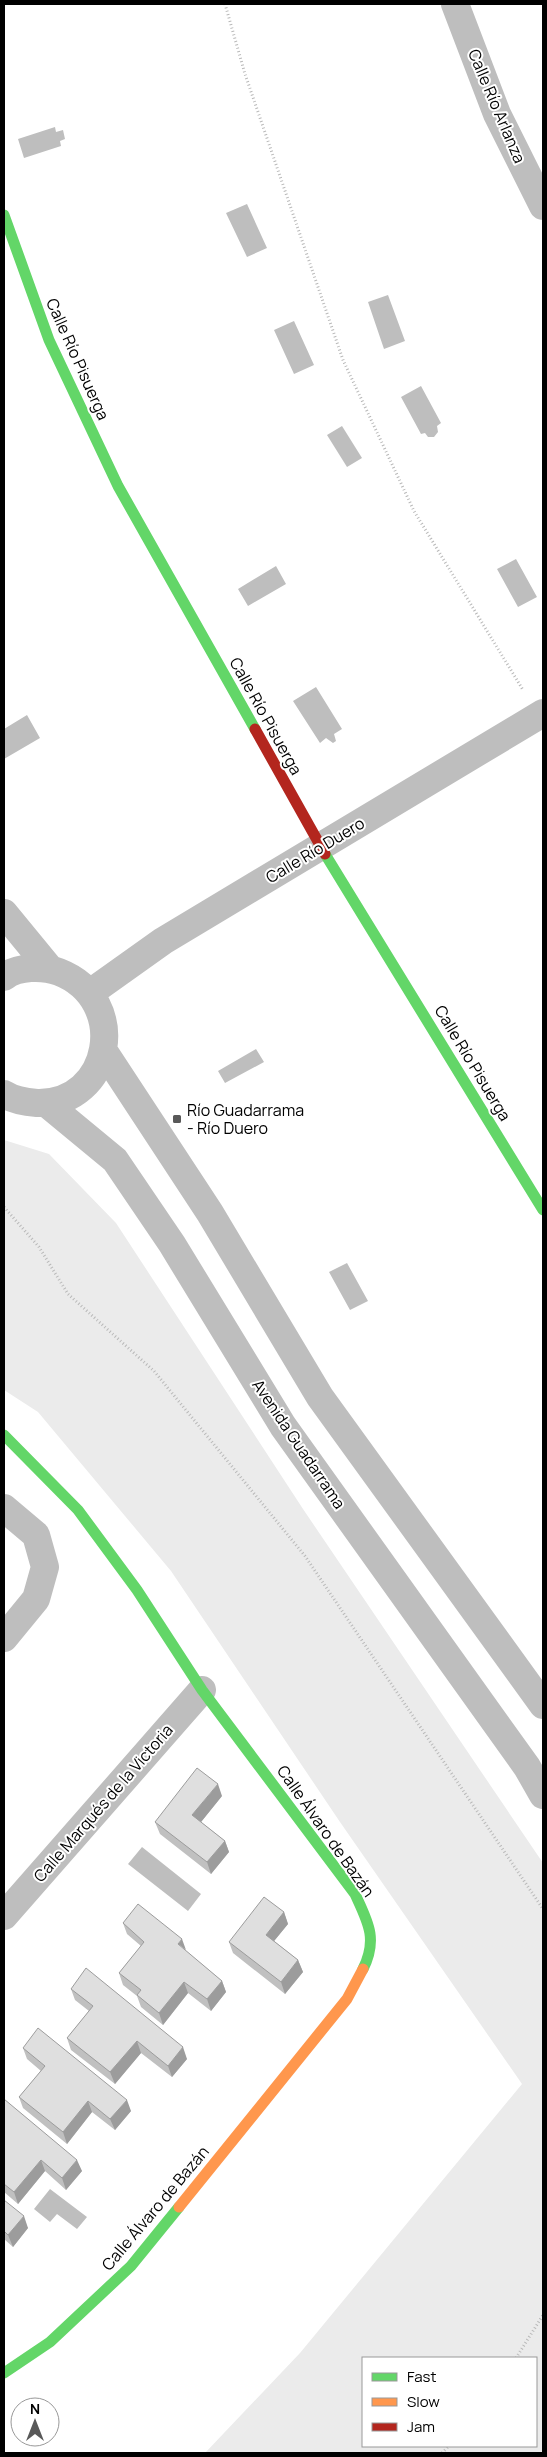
<svg xmlns="http://www.w3.org/2000/svg" width="547" height="2457" font-family="Manrope,sans-serif">
<style>
.green{fill:#ebebeb;fill-rule:evenodd}
.water{fill:#bebebe}
.lines{fill:none;stroke-linecap:round;stroke-linejoin:round}
.path{stroke:#b9b9b9;stroke-width:3;stroke-dasharray:1 2.5;stroke-linecap:butt}
.street{stroke:#bebebe;stroke-width:28}
.fast{stroke:#63d668;stroke-width:11}
.slow{stroke:#ff974d;stroke-width:11}
.jam{stroke:#b3261e;stroke-width:11}
.wall{fill:#c0c0c0}
.shaded-wall{fill:#9c9c9c}
.building{fill:#dfdfdf;stroke:#9c9c9c}
.poi-dot{fill:#595959;stroke:#fff;stroke-width:2}
.labels{text-anchor:middle;stroke-width:4;stroke-linejoin:round;paint-order:stroke}
.street-label{font-size:16px;fill:#000;stroke:#fff}
.poi-label{font-size:16px;fill:#000;stroke:#fff;text-anchor:start}
</style>
<rect width="100%" height="100%" fill="#fff"/>
<!-- green -->
<path class="green" d="M4 1140 49 1154 116 1223 303 1509 543 1863V2453H205L300 2353 522 2084 340 1822 171 1571 38 1412 4 1390ZM363 2358H536V2446H363Z"/>
<!-- water -->
<path class="water" d="M55 127 56 132 63 130 65 139 60 141 61 146 24 158 18 139Z
M247 204 267 248 247 257 226 213Z
M388 295 405 341 384 349 368 302Z
M294 321 314 365 294 374 274 330Z
M421 386 441 423 437 426 438 432 434 437H428L425 433 421 434 401 397Z
M342 426 362 458 347 467 327 435Z
M516 559 537 597 518 607 497 569Z
M276 566 286 584 248 606 238 589Z
M316 687 342 729 334 734 336 741 333 743 326 738 320 743 293 701Z
M27 715 40 738 4 759V729Z
M256 1049 264 1062 225 1083 218 1071Z
M347 1263 368 1301 350 1310 329 1272Z
M142 1847 201 1894 188 1911 128 1864Z
M50 2189 87 2217 77 2229 57 2214 50 2222 34 2209Z"/>
<g class="lines">
<!-- path -->
<path class="path" d="M225 4 245 74 343 360 414 511 523 690
M4 1207 39 1247 68 1294 154 1371 305 1556 543 1909
M516 2358 543 2315
M442 2453 449 2446"/>
<!-- street -->
<path class="street" d="M455 4 497 114 543 206
M4 913 50 969
M4 977C18 966 43 966 59 972 131 1000 112 1105 37 1103 25 1102 13 1100 4 1094
M90 993 163 941 543 713
M103 1050 210 1213 320 1397 543 1705
M46 1103 115 1160 172 1244 283 1426 527 1767 543 1795
M4 1508 36 1535 45 1567 36 1599 4 1638
M4 1916 202 1690"/>
<!-- fast -->
<path class="fast" d="M4 215 49 340 118 486 255 729
M325 854 543 1210
M4 1435 78 1510 137 1590 202 1690 355 1894C368 1922 378 1939 363 1969
M4 2373 50 2342 131 2266 179 2207"/>
<!-- slow -->
<path class="slow" d="M179 2207 347 1999 363 1969"/>
<!-- jam -->
<path class="jam" d="M255 729 325 854"/>
</g>
<!-- wall -->
<path class="wall" d="M222 1796 201 1822 225 1841 229 1852 211 1874 160 1834 155 1822Z
M284 1912 288 1924 274 1941 298 1960 303 1972 285 1994 233 1953 229 1942Z
M123 1923 186 1951 222 1981 226 1992 211 2011 188 1993 163 2025 141 2007 137 1996 123 1985 119 1973 141 1946 127 1934Z
M71 1989 187 2059 172 2077 141 2053 115 2084 71 2050 67 2038 89 2011 75 2000Z
M23 2048 131 2111 115 2130 92 2112 67 2144 23 2108 19 2097 41 2071 27 2059Z
M4 2099 82 2171 66 2190 45 2171 18 2204 4 2192Z
M4 2200 28 2228 13 2247 4 2239Z"/>
<!-- shaded-wall -->
<path class="shaded-wall" d="M218 1784 222 1796 197 1827 192 1815Z
M225 1841 229 1852 211 1874 207 1862Z
M284 1912 288 1924 270 1946 266 1935Z
M182 1939 186 1950 178 1944Z
M298 1960 303 1972 285 1994 281 1982Z
M222 1981 226 1992 211 2011 207 1999Z
M184 1982 188 1993 163 2025 159 2013Z
M137 2041 141 2053 115 2084 110 2072Z
M183 2047 187 2059 172 2077 168 2066Z
M127 2100 131 2111 115 2130 110 2119Z
M88 2101 92 2112 67 2144 63 2132Z
M41 2160 45 2171 18 2204 14 2192Z
M77 2160 82 2171 66 2190 62 2178Z
M24 2216 28 2228 13 2247 8 2235Z"/>
<!-- building -->
<path class="building" d="M197 1768 218 1784 192 1815 225 1841 207 1862 155 1822Z
M264 1897 284 1912 266 1935 298 1960 281 1982 229 1942Z
M138 1904 182 1939 178 1944 222 1981 207 1999 184 1982 159 2013 137 1995 141 1990 119 1973 144 1942 123 1923Z
M86 1968 183 2047 168 2066 137 2041 110 2072 67 2038 93 2006 71 1989Z
M38 2028 127 2100 110 2119 88 2101 63 2132 19 2097 45 2066 23 2048Z
M4 2099 77 2160 62 2178 41 2160 14 2192 4 2184Z
M4 2200 24 2216 8 2235 4 2231Z"/>
<!-- markers -->
<rect class="poi-dot" x="172" y="1114" width="10" height="10" rx="2.5"/>
<g class="labels">
<!-- street labels -->
<g class="street-label">
<text transform="translate(497 106) rotate(67)" y="6">Calle Río Arlanza</text>
<text transform="translate(78 359) rotate(66)" y="6">Calle Río Pisuerga</text>
<text transform="translate(266 716) rotate(61)" y="6">Calle Río Pisuerga</text>
<text transform="translate(315 850) rotate(-31)" y="6">Calle Río Duero</text>
<text transform="translate(473 1063) rotate(59)" y="6">Calle Río Pisuerga</text>
<text transform="translate(299 1444) rotate(56)" y="6">Avenida Guadarrama</text>
<text transform="translate(103 1803) rotate(-49)" y="6">Calle Marqués de la Victoria</text>
<text transform="translate(326 1831) rotate(55)" y="6">Calle Álvaro de Bazán</text>
<text transform="translate(155 2208) rotate(-50)" y="6">Calle Álvaro de Bazán</text>
</g>
<!-- poi labels -->
<g class="poi-label">
<text x="187" y="1116">Río Guadarrama<tspan x="187" dy="18">- Río Duero</tspan></text>
</g>
</g>
<!-- border -->
<rect width="547" height="2457" fill="none" stroke="#000000" stroke-width="10"/>
<!-- legend -->
<rect x="362" y="2357" width="175" height="90" fill="#ffffff" stroke="#999999"/>
<rect x="372" y="2373" width="25" height="8" fill="#63d668" stroke="#999999"/>
<text x="407" y="2382" font-size="15" fill="#000000">Fast</text>
<rect x="372" y="2398" width="25" height="8" fill="#ff974d" stroke="#999999"/>
<text x="407" y="2407" font-size="15" fill="#000000">Slow</text>
<rect x="372" y="2423" width="25" height="8" fill="#b3261e" stroke="#999999"/>
<text x="407" y="2432" font-size="15" fill="#000000">Jam</text>
<!-- north arrow -->
<g transform="translate(35 2422)"><circle r="24" fill="#ffffff" stroke="#999999"/>
<path d="M0-4L9 19L0 12L-9 19Z" fill="#595959"/>
<text y="-8" font-size="14" font-weight="bold" text-anchor="middle" fill="#000000">N</text>
</g>
</svg>
